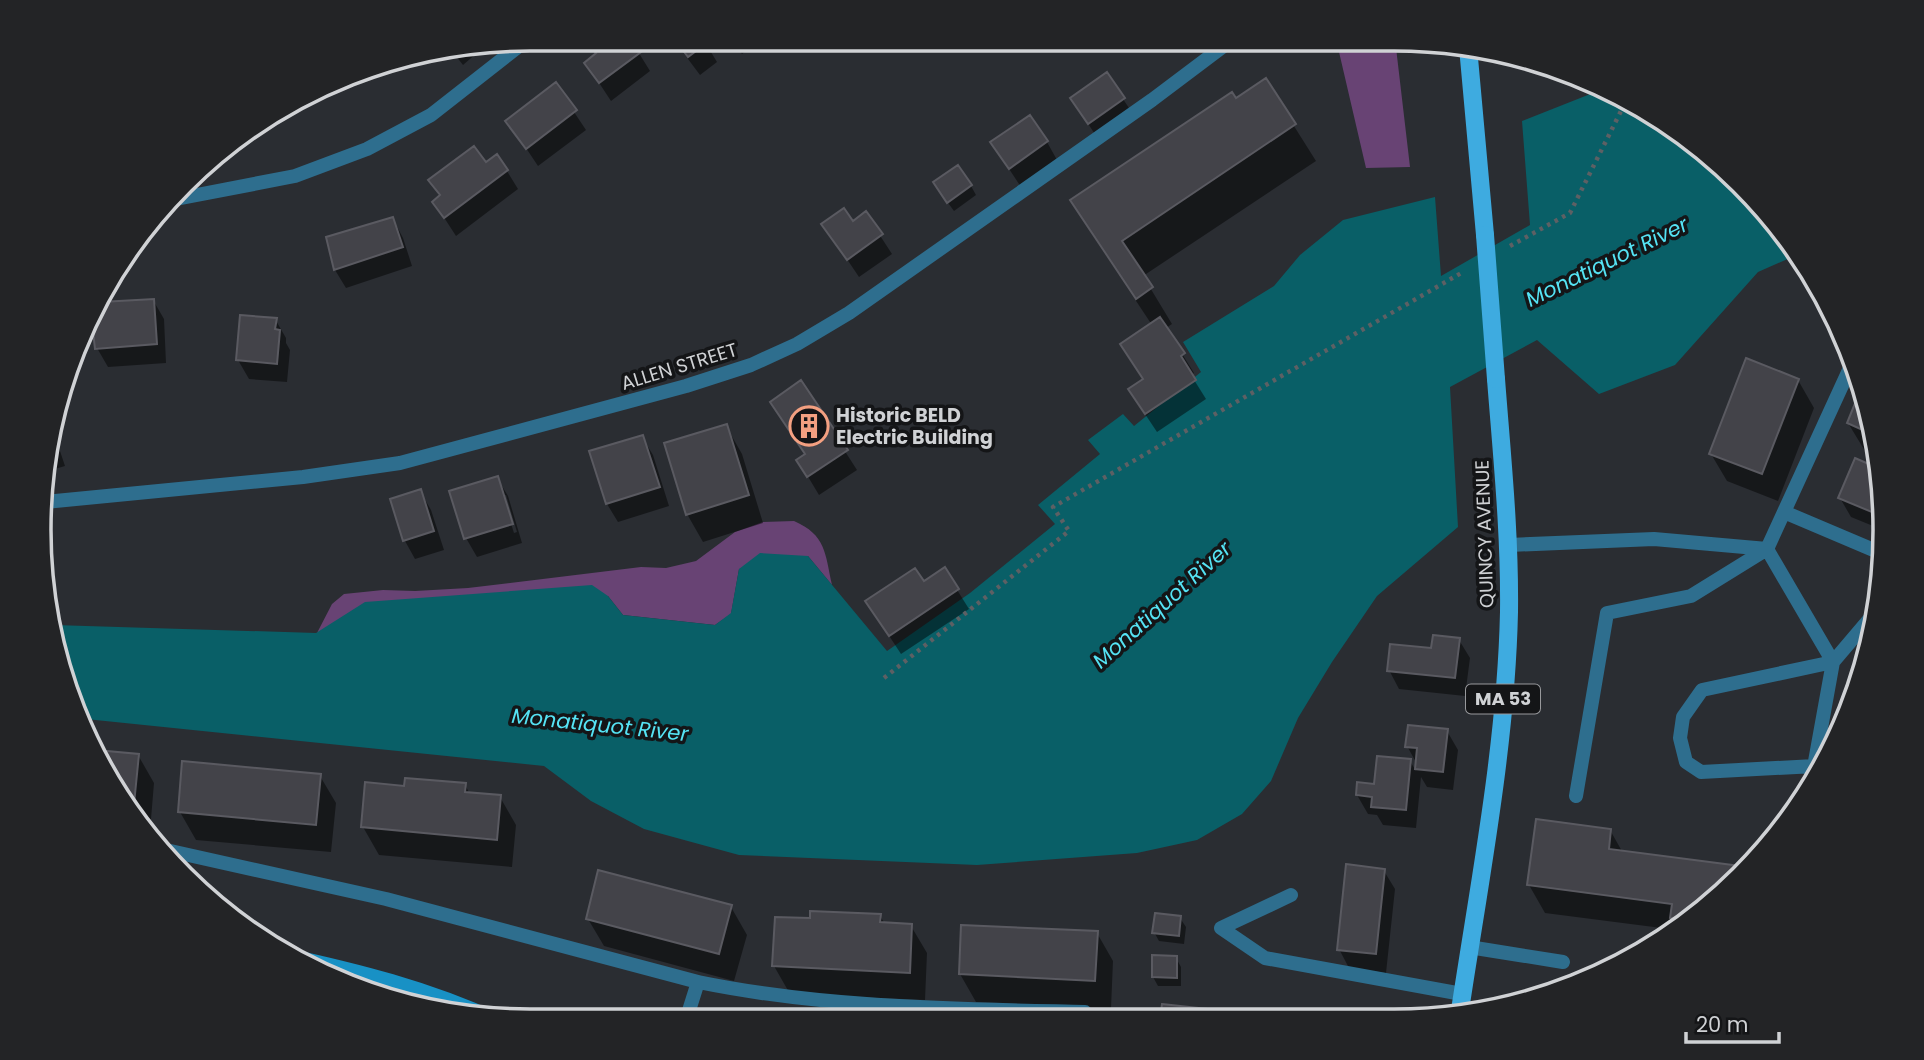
<svg xmlns="http://www.w3.org/2000/svg" width="1924" height="1060" font-family="Poppins,sans-serif">
<style>
.green{fill:#684374}
.water{fill:#095f67}
.shadow{fill:#0007;fill-rule:evenodd}
.building{fill:#434349;stroke:#5a5a61;stroke-width:2}
.lines{fill:none;stroke-linecap:round;stroke-linejoin:round}
.path{stroke:#5d6064;stroke-width:4.5;stroke-dasharray:3.5 5;stroke-linecap:butt}
.lane{stroke:#2e6e8e;stroke-width:14}
.street{stroke:#2e6e8e;stroke-width:14}
.secondary{stroke:#1891c5;stroke-width:14}
.primary{stroke:#3eabe0;stroke-width:18}
.primary-bridge{stroke:#3eabe0;stroke-width:18}
.labels{text-anchor:middle;stroke-width:7;stroke-linejoin:round;paint-order:stroke}
.shield{fill:#141517;stroke:#98999c;stroke-width:2}
.shield-label{font-size:18px;font-weight:bold;fill:#d0d2d5}
.street-label{font-size:19px;fill:#d0d2d5;stroke:#141517}
.poi-label{font-size:19px;font-weight:bold;fill:#d0d2d5;stroke:#141517;text-anchor:start}
.water-label{font-size:21px;font-style:italic;fill:#55e3f4;stroke:#141517}
.rim{fill:none;stroke:#d0d2d5;stroke-width:3.5}
</style>
<rect width="100%" height="100%" fill="#2a2d32"/>
<!-- green -->
<path class="green" d="M1336 39H1395L1410 167 1366 168Z
M794 521C826 535 825 553 832 585L808 556 739 569 731 614 715 625 623 615 608 596 317 633 332 604 344 594 383 590 415 591 468 588 641 567 666 568 696 561 735 532 763 522Z"/>
<!-- water -->
<path class="water" d="M1603 89 1639 104 1718 160 1784 230 1799 254 1758 272 1675 365 1599 394 1537 340 1450 387 1458 527 1377 596 1332 662 1298 718 1271 781 1242 814 1197 840 1137 853 977 865 739 855 644 829 591 801 544 766 76 718 54 625 316 633 365 602 592 585 608 596 623 615 715 625 731 613 739 569 760 553 808 556 887 651 970 593 1055 524 1038 505 1100 454 1088 440 1123 414 1134 426 1201 372 1183 342 1274 286 1300 255 1343 220 1435 197 1441 276 1530 225 1522 121Z"/>
<!-- shadow -->
<path class="shadow" d="M605 39H633L639 48 637 50 650 71 611 101 586 63 598 55 593 47Z
M673 39H703L717 62 700 75Z
M730 39H754L756 43 742 54Z
M485 46 463 65 452 51Z
M1107 75 1135 117 1100 142 1072 99Z
M1265 80 1316 161 1143 276 1172 324 1166 328 1194 373 1191 375 1206 399 1157 432 1141 408 1152 325 1093 236 1072 200Z
M556 85 586 130 538 166 508 121Z
M1047 142 1057 160 1021 187 992 143Z
M486 165 507 171 518 189 456 236 434 202 440 197 431 181Z
M971 186 976 195 954 211 940 192Z
M866 214 892 254 859 277 824 225 852 223Z
M393 219 403 238 412 266 346 288 335 270 328 238Z
M153 300 164 319 166 363 108 367 97 348 93 319 100 303Z
M275 319 286 338V343L290 350 287 382 249 379 238 360Z
M1798 380 1814 408 1778 501 1727 481 1711 454Z
M801 383 857 470 819 495 798 460 806 455Z
M1863 388 1869 402 1878 456 1865 451 1848 423Z
M726 426 742 454 763 523 703 542 687 514Z
M53 430 65 466 48 471Z
M642 437 653 455 669 506 618 522 607 504 592 452Z
M1880 471 1884 497 1883 530 1851 517 1840 498Z
M497 478 508 496 522 543 477 557 466 538ZM502 495H506L517 532 514 533Z
M420 491 431 510 444 550 415 559 405 541 392 500Z
M944 569 969 609 901 654 867 602 923 583Z
M1459 640 1470 658 1465 696 1399 689 1389 670Z
M1447 731 1458 750 1453 790 1427 787 1421 777 1416 828 1383 825 1377 815 1368 814 1357 795 1376 786 1410 761 1416 771 1417 764 1407 746Z
M97 752 138 755 154 783 150 831H146Z
M320 776 336 803 331 852 196 840 180 812Z
M465 785 470 794 500 797 516 825 512 867 379 855 363 827 406 788Z
M1610 830 1623 853 1747 869 1677 930 1545 913 1529 885Z
M1384 871 1395 889 1386 973 1349 968 1339 949Z
M731 907 747 935 734 981 604 946 588 919Z
M880 916 885 924 911 926 927 953 925 1000 790 994 774 966 811 920Z
M1180 918 1186 927 1184 944 1159 941 1154 932Z
M1097 933 1113 961 1111 1008 976 1002 960 974Z
M1176 958 1181 967V986H1158L1153 977Z"/>
<!-- building -->
<path class="building" d="M602 39H630L641 52 599 83 584 63 596 53 591 47Z
M674 39H705L708 42 688 57Z
M730 39H745L736 46Z
M1107 72 1125 98 1088 124 1070 98Z
M1266 78 1296 124 1122 241 1153 287 1136 299 1070 200 1232 92 1236 98Z
M556 82 577 110 526 149 505 121Z
M1030 115 1048 141 1009 169 990 142Z
M474 146 486 162 497 154 508 170 444 218 432 202 440 195 428 180Z
M958 165 972 185 947 203 933 182Z
M844 208 853 221 866 211 883 234 847 260 821 224Z
M393 217 403 247 334 270 326 237Z
M154 299 157 344 95 349 92 322 101 302Z
M240 315 277 318 275 329 280 330 277 364 236 360Z
M1160 317 1185 353 1181 356 1196 380 1145 414 1128 389 1143 379 1120 344Z
M1746 358 1799 379 1762 474 1709 454Z
M801 380 848 450 807 477 796 460 805 454 770 402Z
M1862 386 1869 402 1874 435 1847 423Z
M727 424 749 495 686 515 664 443Z
M643 435 660 487 606 504 589 451Z
M1855 458 1880 469 1884 497V517L1838 498Z
M498 476 513 524 464 539 449 491Z
M421 489 434 531 403 541 390 499Z
M945 567 959 589 889 636 865 601 915 568 924 581Z
M1433 635 1460 638 1455 678 1387 671 1390 644 1431 648Z
M1408 725 1448 729 1443 772 1415 769 1417 748 1405 747Z
M96 750 139 754 134 804 129 803Z
M1377 756 1411 759 1406 810 1371 807 1372 797 1356 795 1357 782 1374 784Z
M182 761 321 774 316 825 178 812Z
M405 778 466 783 465 792 501 795 497 840 361 827 365 782 404 786Z
M1536 819 1611 829 1609 849 1748 867 1688 921 1670 918 1672 904 1527 885Z
M1346 864 1385 869 1376 954 1337 950Z
M598 870 732 905 719 954 586 919Z
M810 911 881 914 880 922 912 924 910 973 772 966 775 917 810 918Z
M1155 913 1181 916 1179 936 1152 933Z
M961 925 1098 931 1095 981 959 974Z
M1152 955 1177 956V978L1152 977Z
M1162 1004 1289 1018H1160Z"/>
<g class="lines">
<!-- path -->
<path class="path" d="M1510 246 1570 213 1627 99
M884 678 1069 531 1053 507 1463 272"/>
<!-- lane -->
<path class="lane" d="M1784 512 1883 554
M1509 545 1654 539 1767 549 1691 596 1607 613 1576 796
M1815 766 1701 772 1686 762 1680 738 1683 717 1702 690 1833 662 1878 609
M1810 789 1833 662 1767 549 1850 368 1855 366
M157 848 386 899 698 982C825 1008 956 1009 1085 1012
M1291 895 1221 928 1265 958 1462 994
M1469 947 1563 962
M686 1020 698 982"/>
<!-- street -->
<path class="street" d="M176 199 295 176 367 149 431 115 528 39
M45 502 303 477 400 463 686 386 751 365 797 344 849 313 1152 100 1233 39"/>
<!-- secondary -->
<path class="secondary" d="M282 954C356 970 428 988 497 1020"/>
<!-- primary -->
<path class="primary" d="M1468 47 1485 235
M1459 1017C1479 883 1506 748 1509 612 1510 534 1502 457 1496 379"/>
<!-- primary-bridge -->
<path class="primary-bridge" d="M1485 235 1496 379"/>
</g>
<!-- icons -->
<defs>
<g id="building-ring" transform="scale(2.0125)"><circle r="9.5" fill="#141517" stroke="#f3a081" stroke-width="1.5"/><path d="M-4-6H4V6H1V3H-1V6H-4ZM-2.5-4.3h1.7v1.8h-1.7ZM.8-4.3h1.7v1.8H.8ZM-2.5-1h1.7V.8h-1.7ZM.8-1h1.7V.8H.8Z" fill="#f3a081"/></g>
</defs>
<g fill-rule="evenodd">
<use href="#building-ring" x="809" y="426"/>
</g>
<g class="labels">
<!-- shield labels -->
<rect class="shield" x="1466" y="684.5" width="74" height="29" rx="5"/>
<g class="shield-label">
<text x="1503" y="705">MA 53</text>
</g>
<!-- street labels -->
<g class="street-label">
<text transform="translate(679 366) rotate(-17)" y="7">ALLEN STREET</text>
<text transform="translate(1484 534) rotate(-92)" y="7">QUINCY AVENUE</text>
</g>
<!-- poi labels -->
<g class="poi-label">
<text x="836" y="422">Historic BELD<tspan x="836" dy="22">Electric Building</tspan></text>
</g>
<!-- water labels -->
<g class="water-label">
<text transform="translate(1607 262) rotate(-26)" y="7">Monatiquot River</text>
<text transform="translate(1162 605) rotate(-42)" y="7">Monatiquot River</text>
<text transform="translate(600 725) rotate(6)" y="7">Monatiquot River</text>
</g>
</g>
<!-- crop -->
<path d="M0 0H1924V1060H0ZM530 51H1394A479 479 0 0 1 1873 530V530A479 479 0 0 1 1394 1009H530A479 479 0 0 1 51 530V530A479 479 0 0 1 530 51Z" fill="#232426" fill-rule="evenodd"/>
<path class="rim" d="M530 51H1394A479 479 0 0 1 1873 530V530A479 479 0 0 1 1394 1009H530A479 479 0 0 1 51 530V530A479 479 0 0 1 530 51Z"/>
<!-- scale -->
<path d="M1686 1032v10h93v-10" fill="none" stroke="#d0d2d5" stroke-width="3.5"/>
<text x="1696" y="1032" font-size="21" fill="#d0d2d5" stroke="#141517" stroke-width="5" paint-order="stroke">20 m</text>
</svg>
